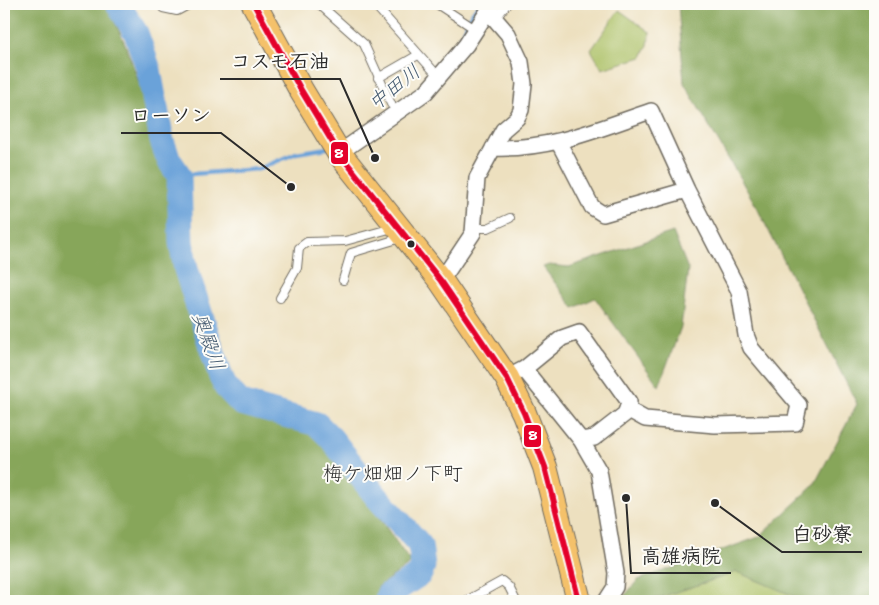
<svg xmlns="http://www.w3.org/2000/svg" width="879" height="605" font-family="'Shantell Sans','Klee One',sans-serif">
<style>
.green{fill:#aabf64;stroke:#6a7548}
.forest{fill:#87a65a;stroke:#596842}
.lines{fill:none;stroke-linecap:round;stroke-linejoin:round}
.stream{stroke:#6ba2d9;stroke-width:4.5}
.river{stroke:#6ba2d9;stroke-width:25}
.service-casing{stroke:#6f6a5f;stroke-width:10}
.minor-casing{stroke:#6f6a5f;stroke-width:18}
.trunk-casing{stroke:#6f6a5f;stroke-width:26}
.service{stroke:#fff;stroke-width:8}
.minor{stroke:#fff;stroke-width:15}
.trunk{stroke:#f4c16b;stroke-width:24}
.bus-1-casing{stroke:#fdfcf7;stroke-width:10}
.bus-1{stroke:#e4002b;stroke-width:6}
.bus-dot{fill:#2b2b2b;stroke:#fdfcf7;stroke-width:2}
.labels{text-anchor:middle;stroke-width:4;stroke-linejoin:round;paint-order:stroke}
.water-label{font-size:20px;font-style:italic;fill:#455b71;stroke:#fdfcf7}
.neighbourhood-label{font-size:20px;fill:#2b2b2b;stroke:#fdfcf7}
.leader{fill:none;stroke:#2b2b2b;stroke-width:2}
.callout-dot{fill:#2b2b2b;stroke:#fdfcf7;stroke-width:2}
.callout-label{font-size:20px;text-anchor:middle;font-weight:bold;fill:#2b2b2b;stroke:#fdfcf7;stroke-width:4;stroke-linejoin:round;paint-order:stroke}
.line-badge{stroke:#fdfcf7;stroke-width:2}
.badge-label{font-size:14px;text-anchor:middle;font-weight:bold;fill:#fff}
</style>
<rect width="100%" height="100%" fill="#fdfcf7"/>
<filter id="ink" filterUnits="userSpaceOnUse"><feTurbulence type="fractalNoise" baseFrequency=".02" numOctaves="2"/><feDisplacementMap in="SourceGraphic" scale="10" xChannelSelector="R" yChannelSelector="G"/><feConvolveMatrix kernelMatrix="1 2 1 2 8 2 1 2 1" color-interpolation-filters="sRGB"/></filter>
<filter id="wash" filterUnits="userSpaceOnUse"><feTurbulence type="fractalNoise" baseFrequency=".0096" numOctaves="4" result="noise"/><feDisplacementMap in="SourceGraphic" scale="20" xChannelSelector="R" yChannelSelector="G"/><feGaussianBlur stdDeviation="1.12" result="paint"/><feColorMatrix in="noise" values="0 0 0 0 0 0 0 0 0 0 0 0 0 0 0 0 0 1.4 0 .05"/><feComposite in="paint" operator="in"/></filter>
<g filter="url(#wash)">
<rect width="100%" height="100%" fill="#ede0bf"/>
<!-- green -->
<path class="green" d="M619 10 650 32 648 45 642 57 602 69 591 50Z
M737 572 799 598 798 601H649Z"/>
<!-- forest -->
<path class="forest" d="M4 4H107L126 46 166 158 216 379 238 399 299 419 327 443 411 563 378 587 381 601H4Z
M678 4H875V601H798L799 598 737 572 649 601H620L638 580 759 537 814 485 857 404 755 204 684 83Z
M673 232 688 269 681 327 659 386 595 298 574 308 543 267 549 265 569 267Z"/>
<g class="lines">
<!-- stream -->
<path class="stream" d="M457 47 471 15 479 4
M440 65 451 52
M179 175 259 169 296 153 327 148"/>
<!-- river -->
<path class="river" d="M118 4 136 33 149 70 162 141 169 160 179 175 181 242 186 269 221 377 226 387 241 403 317 424 331 438 377 497 420 545 423 566 420 574 388 595 387 601"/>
</g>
</g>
<g filter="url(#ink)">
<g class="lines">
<!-- service casing -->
<g class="service-casing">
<path id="service" d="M161 4 163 8 177 11 190 4
M319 4 364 44 391 104
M374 4 439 77
M437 4 475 29
M495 19 507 4
M378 78 418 55
M473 228H488L510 218
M343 280 351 253 401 238
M280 298 297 268 299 248 307 242 345 241 393 228
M466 601 502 581 509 587 516 601"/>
</g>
<!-- minor casing -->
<g class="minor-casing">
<path id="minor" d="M559 143 592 207 603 214 687 190
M493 148C551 150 598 129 651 111L687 190 739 291 746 335 751 348 799 405 795 423 715 425 645 419 627 409 625 414 594 438 581 440
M339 153 426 92 466 45 488 11
M441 281 473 233 477 178 503 130 517 118 521 110 524 84 521 62 508 34 488 11 493 4
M524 369 562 338 579 332 629 402 627 409
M507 378 524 369 581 440 599 471 616 573 615 587 606 601"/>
</g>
<!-- trunk casing -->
<g class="trunk-casing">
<path id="trunk" d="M254 4 301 90 339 153 441 281 507 378 524 413 545 467 579 601"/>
</g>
<!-- service -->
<use href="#service" class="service"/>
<!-- minor -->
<use href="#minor" class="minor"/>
<!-- trunk -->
<use href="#trunk" class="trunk"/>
<!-- bus-1 casing -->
<g class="bus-1-casing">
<path id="bus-1" d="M254 4 301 90 339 153 441 281 507 378 524 413 545 467 579 601"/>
</g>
<!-- bus-1 -->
<use href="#bus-1" class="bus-1"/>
</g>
</g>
<!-- markers -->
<circle class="bus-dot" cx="411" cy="244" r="4.5"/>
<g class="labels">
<!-- water labels -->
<g class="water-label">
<text transform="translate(394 87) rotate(-39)" y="7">中田川</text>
<text transform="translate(209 341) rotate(71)" y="7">奥殿川</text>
</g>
<!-- neighbourhood labels -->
<g class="neighbourhood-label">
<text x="393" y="480">梅ケ畑畑ノ下町</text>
</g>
</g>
<!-- callouts -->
<path class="leader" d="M375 158L340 79H220M291 187L221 133H121M715 503L782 552H862M626 498L631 573H731"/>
<g class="callout-dot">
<circle cx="375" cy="158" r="5"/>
<circle cx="291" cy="187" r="5"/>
<circle cx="715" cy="503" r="5"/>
<circle cx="626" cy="498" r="5"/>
</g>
<g class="callout-label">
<text x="280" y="68">コスモ石油</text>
<text x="171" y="122">ローソン</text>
<text x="822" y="541">白砂寮</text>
<text x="681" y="563">高雄病院</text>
</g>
<g class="line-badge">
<rect x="330" y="141" width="19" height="24" rx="5" fill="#e4002b"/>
<rect x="523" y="424" width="19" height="24" rx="5" fill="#e4002b"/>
</g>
<g class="badge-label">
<text x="339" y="158">8</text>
<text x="533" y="440">8</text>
</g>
<!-- margin -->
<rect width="879" height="605" fill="none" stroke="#fdfcf7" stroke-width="20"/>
</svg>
